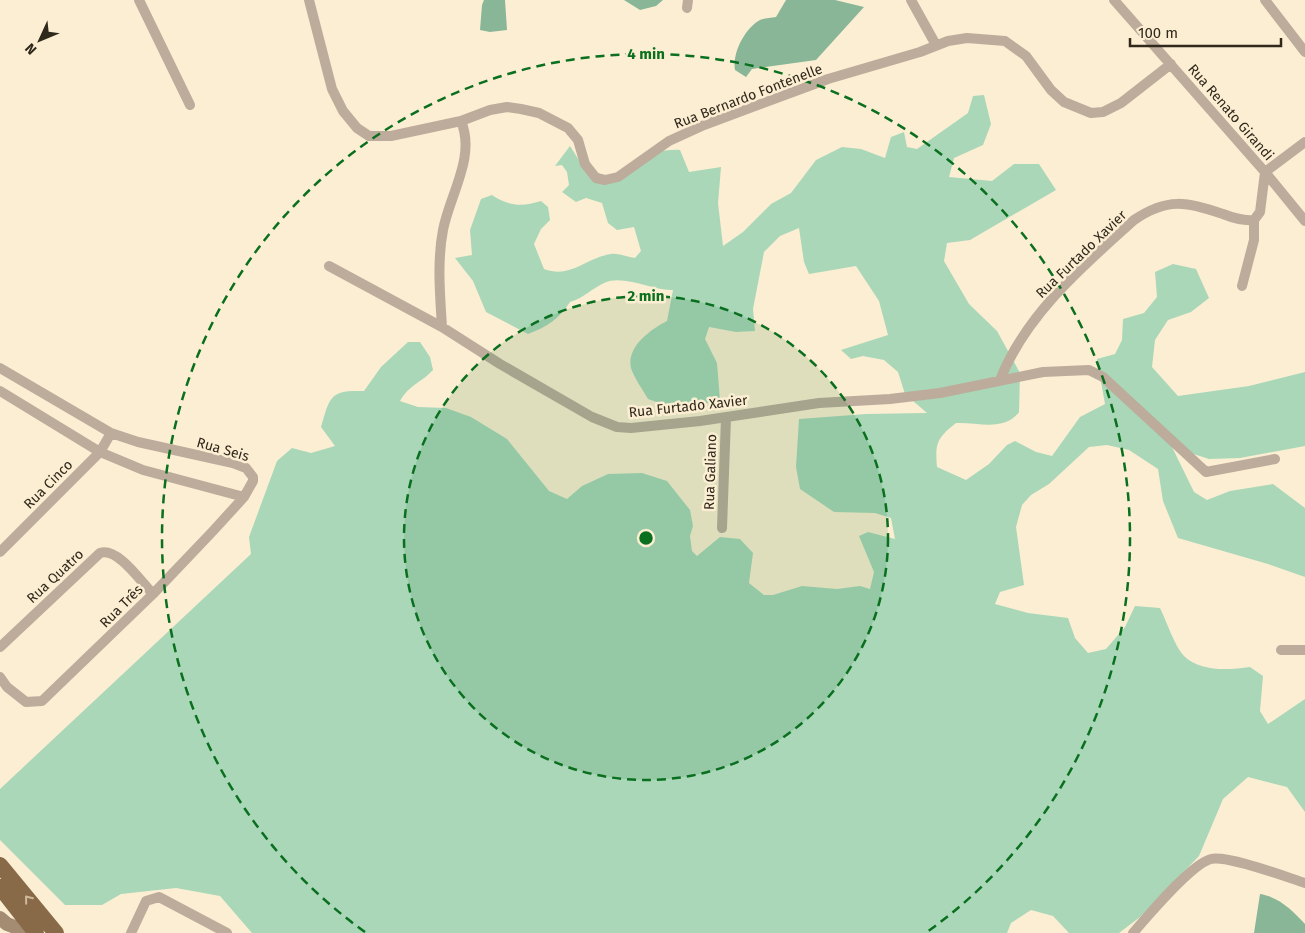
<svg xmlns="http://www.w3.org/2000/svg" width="1305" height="933" font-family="'Fira Sans',sans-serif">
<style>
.green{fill:#a9d7b8}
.forest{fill:#88b697}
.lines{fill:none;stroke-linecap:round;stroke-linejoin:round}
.minor{stroke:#bdac9c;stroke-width:10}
.secondary{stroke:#a48c73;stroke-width:14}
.trunk{stroke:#896a48;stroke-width:16}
.oneway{stroke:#ceb99b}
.ring{fill:none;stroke:#0a6f1e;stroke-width:2.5;stroke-dasharray:9 6}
.labels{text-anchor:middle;stroke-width:5;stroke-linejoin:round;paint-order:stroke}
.street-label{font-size:14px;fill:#2f281b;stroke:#fceed3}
.centre{fill:#0a6f1e;stroke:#fceed3;stroke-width:2.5}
.ring-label{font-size:15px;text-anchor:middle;font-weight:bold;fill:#0a6f1e;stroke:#fceed3;stroke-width:5;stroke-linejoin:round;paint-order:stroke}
</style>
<rect width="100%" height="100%" fill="#fceed3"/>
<!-- green -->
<path class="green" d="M984 95 991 124 983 145 954 158 949 177 992 181 1014 164H1039L1056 190 970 240 947 243 944 261 969 304 997 331 1020 373 1019 412C1005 432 978 422 956 423 937 438 935 443 937 467L966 480 989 464 1007 445 1015 441 1036 452 1052 456 1080 417 1105 404 1097 359 1115 354 1122 340 1123 319 1144 313 1157 297 1155 272 1173 264 1196 269 1209 298 1191 312 1168 320 1155 340 1152 367 1178 396 1249 386 1305 372V446L1240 458 1209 459 1172 447 1194 492 1207 500 1230 491 1273 484 1305 508V577L1268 564 1178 538 1163 501 1158 469 1129 450 1107 445 1089 447 1049 484 1031 495 1022 505 1016 527 1024 585 1000 592 995 604 1028 613 1068 618 1075 638 1088 653 1106 649 1125 627 1135 606 1160 608C1166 620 1175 647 1184 656 1200 672 1229 670 1250 667L1263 676 1260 711 1268 724 1305 699V812L1287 787 1248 777 1223 799 1199 856 1140 917 1119 933H1069L1053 916 1031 910 1011 923 1007 933H252L220 896 176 888 121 894 102 905H65L0 840V789L251 554 249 537 277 461 292 448 311 453 335 446 321 427C330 396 330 390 364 391L381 367 408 342H420L430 357 433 370C421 383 410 384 400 401L418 407 446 408 471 417 507 439 549 491 567 499 582 486 608 474 642 473 667 481 690 510 693 526 690 536 692 551 697 556 720 537 740 539 753 553 749 583 764 595H773L802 586 837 589 860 586 870 589 874 572 859 536 868 532 895 539 891 518 875 513 834 512 800 489 796 467 799 419 866 414 927 413 905 394 898 372 884 360 863 356 851 359 841 350 888 335 879 301 856 266 809 274 804 262 799 228 780 236 764 252 753 309 755 331 736 332 709 327 705 339 717 363 720 400C698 407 670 408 648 399 643 390 634 378 631 368 626 347 651 329 667 321L673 290C652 291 624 274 604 283 591 289 584 298 570 302 559 319 547 327 528 334L486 312 473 281 455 258 472 255 470 230 481 199 492 195C508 206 522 207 541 201L548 207 550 220 541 229 534 244 544 269C571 279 585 258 611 254 618 253 628 257 635 258L641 251 634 227 617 230 608 223 602 203 586 198 576 202 562 192 569 185 567 172 562 165 555 166 570 146 582 165 609 178C632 164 651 148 680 150L689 172 721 167 718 203 723 246 743 232 771 204 791 193 816 160 842 147 861 149 885 158 891 137 904 132 907 147 917 149 968 113 973 96Z"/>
<!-- forest -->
<path class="forest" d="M484 0H505L507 30 490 32 480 30 482 5Z
M624 0H663L656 6 640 10Z
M786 0H835L864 7 816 60 752 69 746 77 735 70C732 53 745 28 760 20 764 18 771 18 776 17Z
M1260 894C1279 897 1292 910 1305 924V933H1254Z"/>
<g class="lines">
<!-- minor -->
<path class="minor" d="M139 0 190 105
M309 0 332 89 343 111 357 128 369 136H391L461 121 490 110 507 107 521 109 539 113 568 128 578 140 585 164 596 178 605 180 618 177 669 141 704 125 828 79 920 52 948 41 967 38 1005 41 1026 56 1051 90 1064 102 1091 113 1103 112 1121 103 1171 64
M911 0 936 45
M1114 0 1265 172 1305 221
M1265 0 1305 52
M687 8 688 0
M329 266 442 327 500 364 592 417 617 427 631 428 700 421 819 403 890 399 940 393 1043 372 1089 370 1103 377 1206 472 1275 459
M1242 286 1254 240V220
M442 327C440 295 437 261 443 230 450 194 476 157 461 121
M0 368 111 433 138 442 233 463 246 468 253 477V481L244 497 213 531 153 594 42 701 26 702 7 687 0 677
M1000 380C1026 314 1083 266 1134 220 1168 197 1186 202 1223 214 1233 218 1243 221 1254 220L1260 212 1265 172 1305 142
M0 391 100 452 143 470 244 497
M722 528 726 418
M0 552 100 452 111 433
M0 647 100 553C118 547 141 582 153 594
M1281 650H1305
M131 933 146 901 159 897 227 933
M1133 933C1148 916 1191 864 1211 859 1228 855 1286 877 1305 883"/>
<!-- secondary -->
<path class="secondary" d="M0 918 7 924 31 933"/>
<!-- trunk -->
<path class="trunk" d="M0 865 56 933
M0 887 36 933"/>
</g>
<!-- one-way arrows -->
<defs><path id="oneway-chevron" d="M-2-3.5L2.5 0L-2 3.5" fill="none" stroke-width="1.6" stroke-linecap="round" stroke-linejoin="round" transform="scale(1.25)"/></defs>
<use class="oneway" href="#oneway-chevron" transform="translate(28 899) rotate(-129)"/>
<!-- distance rings -->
<circle cx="646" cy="538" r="242" fill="#0a6f1e" fill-opacity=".12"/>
<g class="ring">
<circle cx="646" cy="538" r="242"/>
<path d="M365 932A484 484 0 1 1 927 932"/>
</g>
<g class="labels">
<!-- street labels -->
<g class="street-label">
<text transform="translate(748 96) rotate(-21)" y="5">Rua Bernardo Fontenelle</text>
<text transform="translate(1231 112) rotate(49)" y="5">Rua Renato Girandi</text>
<text transform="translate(1081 254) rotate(-44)" y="5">Rua Furtado Xavier</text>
<text transform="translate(688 406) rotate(-6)" y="5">Rua Furtado Xavier</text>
<text transform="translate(223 449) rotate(16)" y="5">Rua Seis</text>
<text transform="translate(710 472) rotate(-88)" y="5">Rua Galiano</text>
<text transform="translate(48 484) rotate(-45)" y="5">Rua Cinco</text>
<text transform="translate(55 576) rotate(-43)" y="5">Rua Quatro</text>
<text transform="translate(121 606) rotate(-45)" y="5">Rua Três</text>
</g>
</g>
<circle cx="646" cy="538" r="8" class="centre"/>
<g class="ring-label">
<text x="646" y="59">4 min</text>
<text x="646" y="301">2 min</text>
</g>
<!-- north arrow -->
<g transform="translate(40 40) rotate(226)" stroke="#fceed3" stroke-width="4" paint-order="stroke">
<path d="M0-4L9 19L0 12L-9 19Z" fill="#2f281b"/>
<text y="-8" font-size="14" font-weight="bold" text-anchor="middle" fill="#2f281b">N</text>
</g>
<!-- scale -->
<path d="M1130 38v8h151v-8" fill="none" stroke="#2f281b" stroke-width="2.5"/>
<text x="1138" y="38" font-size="15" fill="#2f281b" stroke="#fceed3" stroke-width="4" paint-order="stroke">100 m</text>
</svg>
